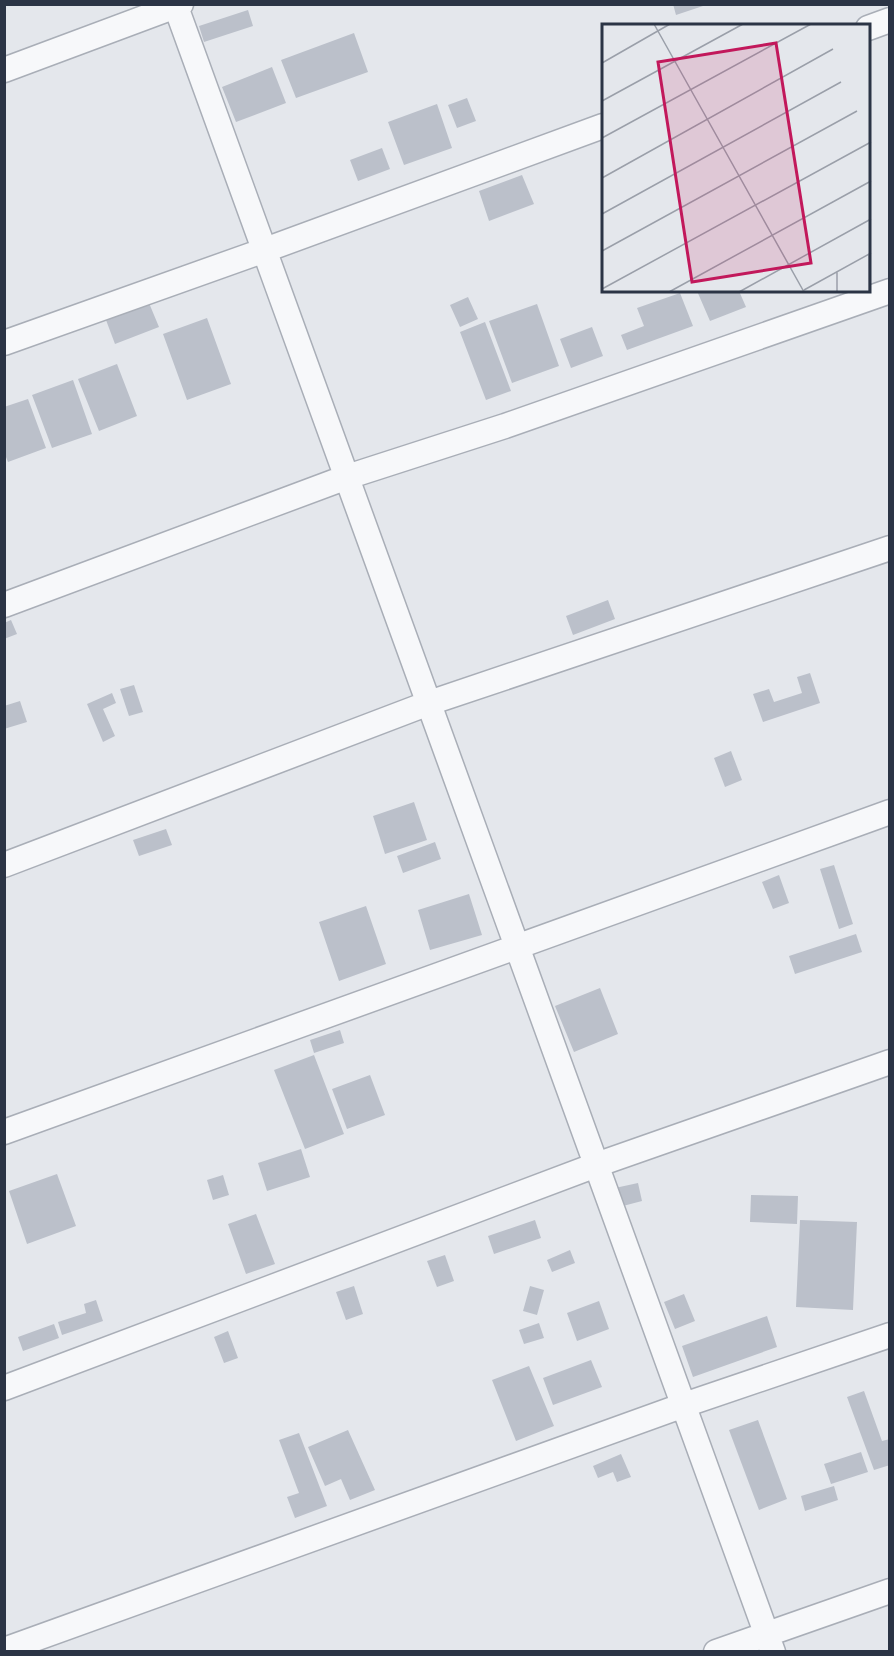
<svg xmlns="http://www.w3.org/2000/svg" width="894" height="1656" font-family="Inter,sans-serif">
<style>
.building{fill:#bbc0ca}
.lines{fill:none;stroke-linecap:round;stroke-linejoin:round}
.street-casing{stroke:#a9aeb7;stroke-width:27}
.street{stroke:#f7f8fa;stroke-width:24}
.inset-road{fill:none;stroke:#9a9fa9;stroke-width:1.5}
.view{fill:#c2185b;fill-opacity:0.15;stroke:#c2185b;stroke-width:3}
.inset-edge{fill:none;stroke:#2b3445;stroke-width:3}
</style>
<rect width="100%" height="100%" fill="#e4e7ec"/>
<!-- building -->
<path class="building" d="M673 4H706V5L676 15Z
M248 10 253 26 204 42 199 26Z
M354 33 368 72 296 98 281 60Z
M272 67 286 103 236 122 222 87Z
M467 98 476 121 457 128 448 105Z
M437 104 452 148 404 165 388 122Z
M382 148 390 169 358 181 350 160Z
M522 175 534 204 489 221 479 191Z
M697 291H739L746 307 710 321Z
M680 293 693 326 627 350 621 335 644 326 637 308Z
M468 297 478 319 460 327 450 305Z
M149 303 159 327 115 344 106 320Z
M537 304 559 366 512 383 489 321Z
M207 318 231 384 187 400 163 334Z
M485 322 511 391 486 400 460 332Z
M592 327 603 356 571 368 560 339Z
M117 364 137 416 99 431 78 379Z
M73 380 92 434 52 448 32 395Z
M28 399 46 448 8 462 4 452V407Z
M608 600 615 619 573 635 566 616Z
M11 620 17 634 4 639V623Z
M810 673 820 703 763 722 753 694 769 689 774 702 802 693 797 677Z
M134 685 143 712 129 716 120 689Z
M112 693 116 703 103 709 115 736 103 742 87 704Z
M20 701 27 722 4 729V706Z
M731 751 742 780 725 787 714 758Z
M414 802 427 840 385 854 373 816Z
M166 829 172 845 139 856 133 840Z
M435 842 441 859 403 873 397 856Z
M834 865 853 924 839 929 820 869Z
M779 875 789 903 773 909 762 882Z
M469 894 482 935 430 950 418 910Z
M366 906 386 964 339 981 319 922Z
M856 934 862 952 795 974 789 956Z
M600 988 618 1034 574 1052 555 1006Z
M340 1030 344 1043 314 1053 310 1040Z
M314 1055 344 1134 305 1149 274 1070Z
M370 1075 385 1115 347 1129 332 1089Z
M301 1149 310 1177 267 1191 258 1163Z
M57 1174 76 1226 27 1244 9 1191Z
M223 1175 229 1195 213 1200 207 1180Z
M638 1183 642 1201 619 1207 615 1188Z
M751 1195 798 1196 797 1224 750 1222Z
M256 1214 275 1264 246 1274 228 1224Z
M535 1220 541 1238 494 1254 488 1236Z
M800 1220 857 1222 853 1310 796 1307Z
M570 1250 575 1263 552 1272 547 1260Z
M445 1255 454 1281 437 1287 427 1261Z
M354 1286 363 1314 346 1320 336 1292Z
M530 1286 544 1290 537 1315 523 1311Z
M684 1294 695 1321 675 1329 664 1302Z
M96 1300 103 1321 62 1335 58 1322 86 1313 84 1304Z
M599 1301 609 1329 577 1341 567 1313Z
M767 1316 777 1347 693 1377 682 1346Z
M539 1323 544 1338 524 1344 519 1330Z
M54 1324 59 1338 23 1351 18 1337Z
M228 1331 238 1358 224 1363 214 1337Z
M591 1360 602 1387 553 1405 543 1378Z
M529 1366 554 1426 516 1441 492 1380Z
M864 1391 882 1441 890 1439V1465L874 1470 847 1397Z
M758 1420 787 1499 759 1510 729 1430Z
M348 1430 375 1490 350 1500 341 1479 325 1486 308 1447Z
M299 1433 327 1506 295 1518 287 1497 299 1493 279 1440Z
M861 1452 868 1472 831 1484 824 1464Z
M621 1454 631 1477 617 1482 613 1472 598 1478 593 1466Z
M834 1486 838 1500 805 1511 801 1496Z"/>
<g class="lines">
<!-- street casing -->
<g class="street-casing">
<path id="street" d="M175 4 773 1652
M868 28 890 20
M4 70 181 4
M4 343 265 250 603 126
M4 605 347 477 505 426 890 291
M4 865 429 703 890 548
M4 1132 890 812
M4 1388 596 1165 890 1062
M4 1650 684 1405 890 1335
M716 1652 890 1591"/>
</g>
<!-- street -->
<use href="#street" class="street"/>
</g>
<!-- overview -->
<g transform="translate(602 24)">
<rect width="268" height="268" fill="#e4e7ec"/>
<path class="inset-road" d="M52 0 202 268M0 39 68 0M0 77 141 0M0 114 209 0M0 154 231 25M0 190 239 58M0 227 255 87M0 265 269 118M202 266 269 229M67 268 269 157M137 268 269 195M235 268V247M267 268V230"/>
<path class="view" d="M174 19 209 239 90 258 56 38Z"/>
<rect width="268" height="268" class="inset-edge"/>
</g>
<!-- border -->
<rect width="894" height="1656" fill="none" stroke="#2b3445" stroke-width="12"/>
</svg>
